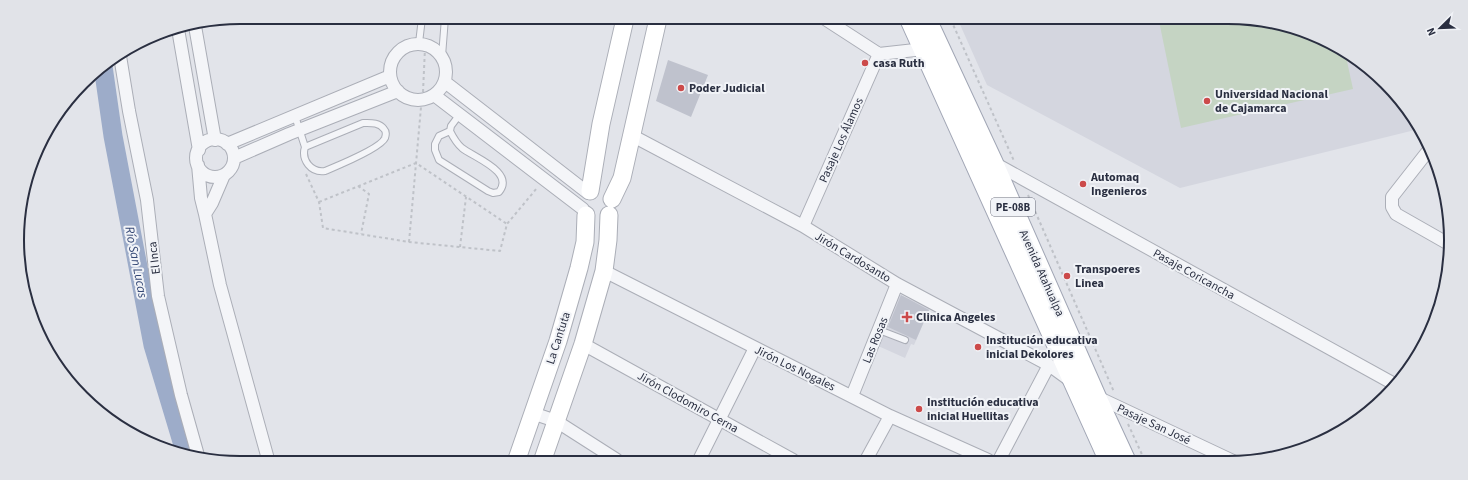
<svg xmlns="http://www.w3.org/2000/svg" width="1468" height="480" font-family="'Source Sans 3',sans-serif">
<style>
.built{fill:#d4d6df}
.green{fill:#c5d4c3}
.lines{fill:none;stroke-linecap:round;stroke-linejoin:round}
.river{stroke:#9dacc9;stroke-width:19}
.building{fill:#bfc2cd}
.lane-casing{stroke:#abaeb7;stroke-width:8}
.street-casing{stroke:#abaeb7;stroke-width:14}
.secondary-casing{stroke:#abaeb7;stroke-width:19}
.primary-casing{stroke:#a1a6b5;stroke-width:21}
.path{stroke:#bfc2c8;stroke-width:2;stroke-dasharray:3 3;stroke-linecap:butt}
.lane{stroke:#f4f5f8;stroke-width:6}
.street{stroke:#f4f5f8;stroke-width:12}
.secondary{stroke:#fff;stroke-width:17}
.primary{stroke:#fff;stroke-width:19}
.poi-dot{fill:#cc4a4a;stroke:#f1f3f7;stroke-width:1.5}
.labels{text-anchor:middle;stroke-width:4;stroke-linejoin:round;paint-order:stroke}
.shield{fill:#f1f3f7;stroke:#666a78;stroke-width:1}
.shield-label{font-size:11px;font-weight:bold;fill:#2a2f41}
.poi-label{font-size:12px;font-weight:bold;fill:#2a2f41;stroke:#f1f3f7;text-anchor:start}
.street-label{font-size:12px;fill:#2a2f41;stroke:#f1f3f7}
.water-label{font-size:13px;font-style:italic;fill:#354875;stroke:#f1f3f7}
.rim{fill:none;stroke:#2a2f41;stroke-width:2}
</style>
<rect width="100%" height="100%" fill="#e2e4ea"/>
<!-- built -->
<path class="built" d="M958 20 1272 21 1352 55 1414 116 1419 129 1180 188 987 85Z
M898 294 930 308 914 345 911 344 905 358 876 345Z"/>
<!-- green -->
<path class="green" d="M1159 21H1272L1345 52 1353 89 1181 128Z"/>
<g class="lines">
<!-- river -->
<path class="river" d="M103 66 113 136 153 345 186 455"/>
</g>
<!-- building -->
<path class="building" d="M668 60 708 75 691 117 656 101Z
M901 295 929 310 916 340 888 327Z"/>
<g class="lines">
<!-- lane casing -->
<g class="lane-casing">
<path id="lane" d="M419 43 422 18
M442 56 445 18
M295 116 305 147C301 160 311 173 325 171 337 166 381 148 385 138 386 135 386 131 384 129 379 122 370 123 363 123L305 147
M450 131 439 136 435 144V150L439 160 488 191 493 193 499 192C515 172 475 158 462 148 456 143 453 137 450 131L451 126 460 114
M879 330 905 340"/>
</g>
<!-- street casing -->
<g class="street-casing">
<path id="street" d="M825 19 879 54 924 49
M195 26 215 140
M178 29 199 150
M390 72a28 28 0 1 1 56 0a28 28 0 1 1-56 0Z
M120 56 129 111 147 200 158 296 181 395 199 459
M445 82 588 193
M434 95 583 209
M631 135 803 226 897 284 1049 365 1071 381
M196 158a19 19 0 1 1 38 0a19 19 0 1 1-38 0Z
M227 144 390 76
M1428 151 1392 197V207L1396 214 1447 243
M234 158 289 134 398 91
M994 163 1396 385
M198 165 201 198 205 214 220 285 268 459
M205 214 212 203 224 175
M803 226 879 54
M604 271 890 416 988 460
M583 344 793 460
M852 396 897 284
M1095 396 1233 461
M532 413 556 421 617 460
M699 460 755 348
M866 460 890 416
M999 460 1049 365"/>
</g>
<!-- secondary casing -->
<g class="secondary-casing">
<path id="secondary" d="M590 191 601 124 625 19
M612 199 622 178 658 19
M517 459 558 341 579 268 585 242 586 215
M543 459 583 344 604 271 608 240 609 215"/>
</g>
<!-- primary casing -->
<g class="primary-casing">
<path id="primary" d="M910 20 1109 461
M927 20 993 162 1096 396 1126 461"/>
</g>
<!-- path -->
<path class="path" d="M951 20 1014 161
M423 92 425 48
M306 174 319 202 323 228 409 242 500 251 507 224 537 188
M358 186 369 194 361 234
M1028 195 1114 392
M319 202 416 163 507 224
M409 242 422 96
M460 247 466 197
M1128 424 1145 461"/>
<!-- lane -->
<use href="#lane" class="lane"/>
<!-- street -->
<use href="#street" class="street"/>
<!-- secondary -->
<use href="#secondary" class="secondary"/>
<!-- primary -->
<use href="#primary" class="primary"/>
</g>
<!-- markers -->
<g class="poi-dot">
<circle cx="865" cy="63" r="4"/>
<circle cx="681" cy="88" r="4"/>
<circle cx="1207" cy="101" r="4"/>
<circle cx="1083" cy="184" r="4"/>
<circle cx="1067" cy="276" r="4"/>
<path d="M905 311h4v4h4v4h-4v4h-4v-4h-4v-4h4z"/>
<circle cx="978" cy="347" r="4"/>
<circle cx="919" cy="409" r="4"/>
</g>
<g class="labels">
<!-- shield labels -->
<rect class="shield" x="991" y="198" width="44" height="18" rx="3"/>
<g class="shield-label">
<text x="1013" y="211">PE-08B</text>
</g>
<!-- poi labels -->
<g class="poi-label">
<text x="873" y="67">casa Ruth</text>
<text x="689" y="92">Poder Judicial</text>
<text x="1215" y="98">Universidad Nacional<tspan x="1215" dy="14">de Cajamarca</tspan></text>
<text x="1091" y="181">Automaq<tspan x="1091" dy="14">Ingenieros</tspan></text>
<text x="1075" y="273">Transpoeres<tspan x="1075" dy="14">Linea</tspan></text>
<text x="916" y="321">Clinica Angeles</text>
<text x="986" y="344">Institución educativa<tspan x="986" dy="14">inicial Dekolores</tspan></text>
<text x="927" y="406">Institución educativa<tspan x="927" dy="14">inicial Huellitas</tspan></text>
</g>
<!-- street labels -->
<g class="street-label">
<text transform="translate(841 140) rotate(-66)" y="4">Pasaje Los Álamos</text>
<text transform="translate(853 257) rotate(31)" y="4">Jirón Cardosanto</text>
<text transform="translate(154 258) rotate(-97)" y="4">El Inca</text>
<text transform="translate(1042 273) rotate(66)" y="4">Avenida Atahualpa</text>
<text transform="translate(1194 274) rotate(29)" y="4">Pasaje Coricancha</text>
<text transform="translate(558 338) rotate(-72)" y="4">La Cantuta</text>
<text transform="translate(875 340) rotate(-68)" y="4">Las Rosas</text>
<text transform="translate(795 368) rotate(26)" y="4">Jirón Los Nogales</text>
<text transform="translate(688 402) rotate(29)" y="4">Jirón Clodomiro Cerna</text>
<text transform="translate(1154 424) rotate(25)" y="4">Pasaje San José</text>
</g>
<!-- water labels -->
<g class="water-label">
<text transform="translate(137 262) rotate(79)" y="5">Río San Lucas</text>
</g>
</g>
<!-- crop -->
<path d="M0 0H1468V480H0ZM240 24H1228A216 216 0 0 1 1444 240V240A216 216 0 0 1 1228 456H240A216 216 0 0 1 24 240V240A216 216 0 0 1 240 24Z" fill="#e1e3e8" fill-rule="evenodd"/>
<path class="rim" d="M240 24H1228A216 216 0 0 1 1444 240V240A216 216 0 0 1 1228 456H240A216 216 0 0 1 24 240V240A216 216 0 0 1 240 24Z"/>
<!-- north arrow -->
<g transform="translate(1440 28) rotate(247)" stroke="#f1f3f7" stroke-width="3" paint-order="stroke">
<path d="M0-3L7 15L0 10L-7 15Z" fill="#2a2f41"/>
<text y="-6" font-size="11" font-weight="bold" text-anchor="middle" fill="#2a2f41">N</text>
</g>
</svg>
